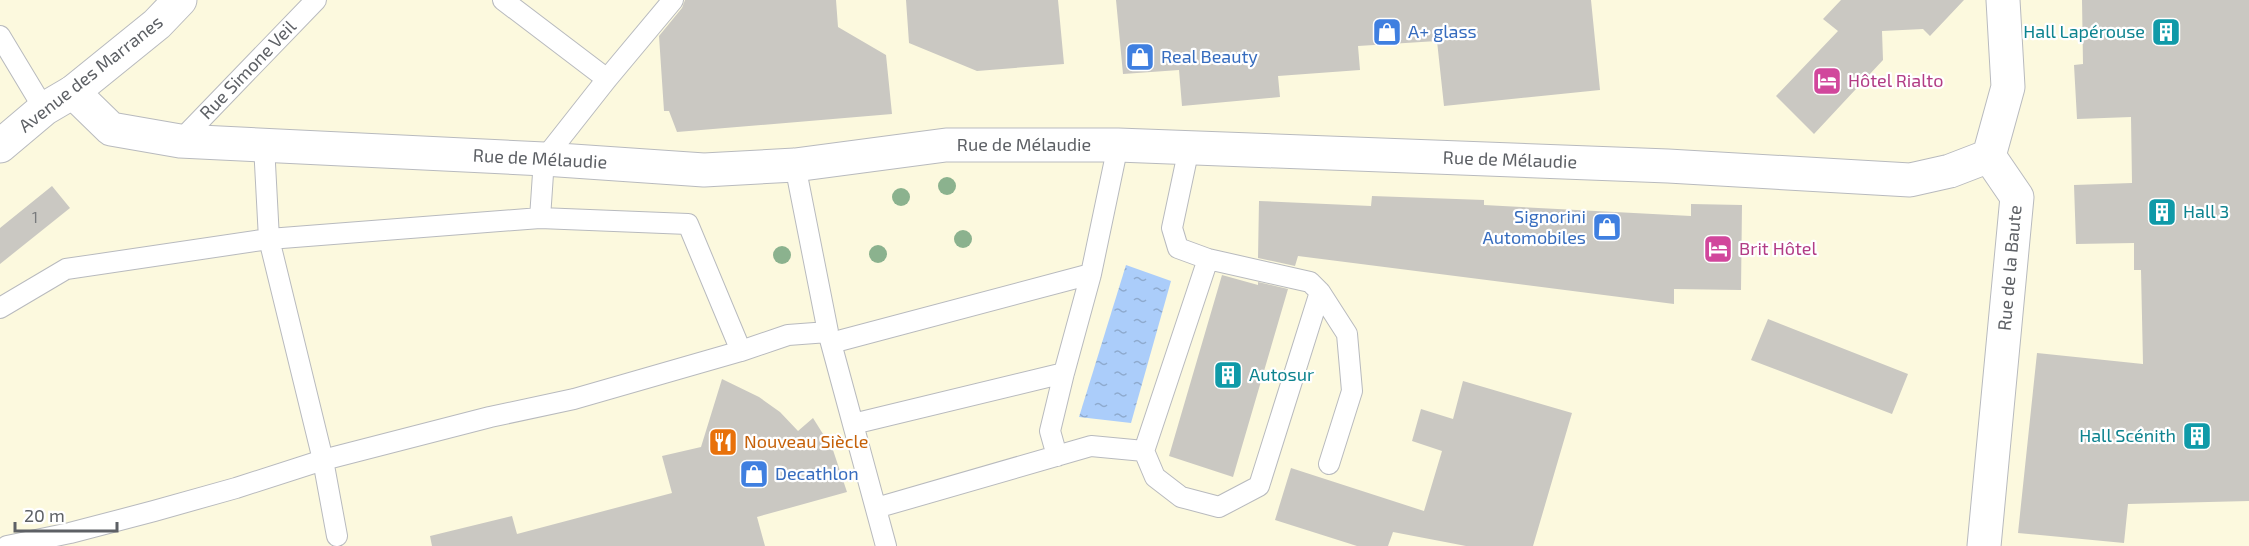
<svg xmlns="http://www.w3.org/2000/svg" width="2249" height="546" font-family="'Exo 2',sans-serif">
<style>
.commercial{fill:#fcf9de}
.water{fill:url(#water-ripples)}
.building{fill:#cac8c2}
.lines{fill:none;stroke-linecap:round;stroke-linejoin:round}
.service-casing{stroke:#b8babe;stroke-width:22}
.minor-casing{stroke:#b8babe;stroke-width:35}
.tertiary-casing{stroke:#b8babe;stroke-width:35}
.service{stroke:#fff;stroke-width:20}
.minor{stroke:#fff;stroke-width:33}
.tertiary{stroke:#fff;stroke-width:33}
.tree{fill:#8bb28e}
.labels{text-anchor:middle;stroke-width:4.5;stroke-linejoin:round;paint-order:stroke}
.number-label{font-size:15px;fill:#787a7c}
.shop-label{font-size:18px;fill:#366cbe;stroke:#fff;text-anchor:start}
.culture-label{font-size:18px;fill:#0d838f;stroke:#fff;text-anchor:end}
.street-label{font-size:18px;fill:#5d6065;stroke:#fff}
.hotel-label{font-size:18px;fill:#b23c85;stroke:#fff;text-anchor:start}
.food-label{font-size:18px;fill:#c56008;stroke:#fff;text-anchor:start}
</style>
<defs>
<pattern id="water-ripples" width="26" height="14" patternUnits="userSpaceOnUse" patternTransform="scale(1.5)"><rect width="26" height="14" fill="#abcdfa"/><path d="M2 4q2-2 4 0t4 0M15 11q2-2 4 0t4 0" fill="none" stroke="#8eaace"/></pattern>
</defs>
<rect width="100%" height="100%" fill="#efeee6"/>
<!-- commercial -->
<path class="commercial" d="M0 0H2249V546H0Z"/>
<!-- water -->
<path class="water" d="M1126 265 1171 281 1131 423 1079 417Z"/>
<!-- building -->
<path class="building" d="M685 0H836L838 27 886 55 892 114 677 132 669 111H664L659 36 682 8Z
M906 0H1058L1064 64 977 71 909 43Z
M1116 0H1591L1600 90 1444 106 1437 41 1358 46 1360 70 1278 76 1280 97 1182 106 1179 70 1123 74Z
M1841 0H1964L1930 36 1923 29 1882 31 1883 60 1814 134 1776 96 1838 31 1823 19Z
M2082 0H2249V501L2128 504 2124 543 2018 533 2037 353 2143 364 2141 270H2134V243L2076 244 2074 185 2132 183 2131 117 2077 119 2074 65 2083 64Z
M52 186 70 208 0 264V228Z
M1372 196 1484 200V205L1691 216V204L1742 205 1741 290 1674 289V304L1298 256 1295 266 1258 258 1259 201 1371 206Z
M1222 275 1258 285V282L1288 289 1233 477 1169 456Z
M1768 319 1908 374 1892 414 1751 360Z
M722 379 759 397 780 412 798 431 813 418 833 450 847 492 757 517 765 546H432L430 536 512 516 517 534 672 493 662 456 701 447Z
M1463 381 1572 413 1533 546H1466L1393 532 1388 546H1357L1275 520 1291 468 1424 511 1442 451 1412 441 1421 409 1453 419Z"/>
<g class="lines">
<!-- service casing -->
<g class="service-casing">
<path id="service" d="M503 0 607 79
M0 36 44 109
M180 141 316 0
M264 145 269 239 323 460 337 536
M1189 148 1172 228 1178 248 1208 259 1310 282 1320 292 1259 486 1219 507 1181 497 1155 477 1144 451 1208 259
M795 165 828 332 886 546
M540 218 544 159 607 79 673 0
M1320 292 1347 334 1352 391 1329 464
M0 308 66 269 269 239 540 218 688 224 741 351 788 335 828 332
M831 343 1091 274
M853 424 1064 373
M1057 456 1050 431 1064 373 1091 274 1118 145
M876 508 1091 446 1144 451
M7 546 70 533 154 511 236 488 323 460 490 417 574 399 741 351"/>
</g>
<!-- minor casing -->
<g class="minor-casing">
<path id="minor" d="M73 92 111 129 180 141 544 159 704 170 795 165 946 145H1118L1668 166 1910 180 1950 171 1989 156
M1989 156 2008 87 2003 0
M1984 546 2017 197 1989 156"/>
</g>
<!-- tertiary casing -->
<g class="tertiary-casing">
<path id="tertiary" d="M0 146 44 109 73 92 157 24 180 0"/>
</g>
<!-- service -->
<use href="#service" class="service"/>
<!-- minor -->
<use href="#minor" class="minor"/>
<!-- tertiary -->
<use href="#tertiary" class="tertiary"/>
</g>
<!-- trees -->
<g class="tree">
<circle cx="947" cy="186" r="9"/>
<circle cx="901" cy="197" r="9"/>
<circle cx="963" cy="239" r="9"/>
<circle cx="878" cy="254" r="9"/>
<circle cx="782" cy="255" r="9"/>
</g>
<!-- icons -->
<defs>
<g id="shop-square" transform="scale(1.5)"><rect x="-9" y="-9" width="18" height="18" rx="4" fill="#3f7fe0" stroke="#fff"/><path d="M-5-2.5h2.3a2.7 3.5 0 0 1 5.4 0H5L5.5 6h-11ZM-1.5-2.5h3a1.5 2.3 0 0 0-3 0Z" fill="#fff"/></g>
<g id="building-square" transform="scale(1.5)"><rect x="-9" y="-9" width="18" height="18" rx="4" fill="#0f9aa8" stroke="#fff"/><path d="M-4-6H4V6H1V3H-1V6H-4ZM-2.5-4.3h1.7v1.8h-1.7ZM.8-4.3h1.7v1.8H.8ZM-2.5-1h1.7V.8h-1.7ZM.8-1h1.7V.8H.8Z" fill="#fff"/></g>
<g id="hotel-square" transform="scale(1.5)"><rect x="-9" y="-9" width="18" height="18" rx="4" fill="#d1479c" stroke="#fff"/><path d="M-6-4.5h1.5V1H6V5H4.5V3h-9V5H-6ZM-4 0a1.8 1.8 0 1 1 3.6 0ZM.5 0V-2.5h3Q6-2.5 6 0Z" fill="#fff"/></g>
<g id="restaurant-square" transform="scale(1.5)"><rect x="-9" y="-9" width="18" height="18" rx="4" fill="#e8710a" stroke="#fff"/><path d="M-5-6h1v4h1v-4h1v4h1v-4h1v5L-1.5 .5V6h-2V.5L-5-1ZM5-6V6H3V1.5H1.5Q1.5-4 5-6Z" fill="#fff"/></g>
</defs>
<g fill-rule="evenodd">
<use href="#shop-square" x="1387" y="32"/>
<use href="#building-square" x="2166" y="32"/>
<use href="#shop-square" x="1140" y="57"/>
<use href="#hotel-square" x="1827" y="81"/>
<use href="#building-square" x="2162" y="212"/>
<use href="#shop-square" x="1607" y="227"/>
<use href="#hotel-square" x="1718" y="249"/>
<use href="#building-square" x="1228" y="375"/>
<use href="#building-square" x="2197" y="436"/>
<use href="#restaurant-square" x="723" y="442"/>
<use href="#shop-square" x="754" y="474"/>
</g>
<g class="labels">
<!-- number labels -->
<g class="number-label">
<text x="35" y="223">1</text>
</g>
<!-- shop labels -->
<g class="shop-label">
<text x="1408" y="38">A+ glass</text>
<text x="1161" y="63">Real Beauty</text>
<text x="1586" y="223" text-anchor="end">Signorini<tspan x="1586" dy="21">Automobiles</tspan></text>
<text x="775" y="480">Decathlon</text>
</g>
<!-- culture labels -->
<g class="culture-label">
<text x="2145" y="38">Hall Lapérouse</text>
<text x="2183" y="218" text-anchor="start">Hall 3</text>
<text x="1249" y="381" text-anchor="start">Autosur</text>
<text x="2176" y="442">Hall Scénith</text>
</g>
<!-- street labels -->
<g class="street-label">
<text transform="translate(248 70) rotate(-46)" y="6">Rue Simone Veil</text>
<text transform="translate(91 74) rotate(-38)" y="6">Avenue des Marranes</text>
<text x="1024" y="151">Rue de Mélaudie</text>
<text transform="translate(540 159) rotate(3)" y="6">Rue de Mélaudie</text>
<text transform="translate(1510 160) rotate(2)" y="6">Rue de Mélaudie</text>
<text transform="translate(2010 268) rotate(-85)" y="6">Rue de la Baute</text>
</g>
<!-- hotel labels -->
<g class="hotel-label">
<text x="1848" y="87">Hôtel Rialto</text>
<text x="1739" y="255">Brit Hôtel</text>
</g>
<!-- food labels -->
<g class="food-label">
<text x="744" y="448">Nouveau Siècle</text>
</g>
</g>
<!-- scale -->
<path d="M15 522v9h102v-9" fill="none" stroke="#5d6065" stroke-width="3"/>
<text x="24" y="522" font-size="18" fill="#5d6065" stroke="#ffffff" stroke-width="4.5" paint-order="stroke">20 m</text>
</svg>
